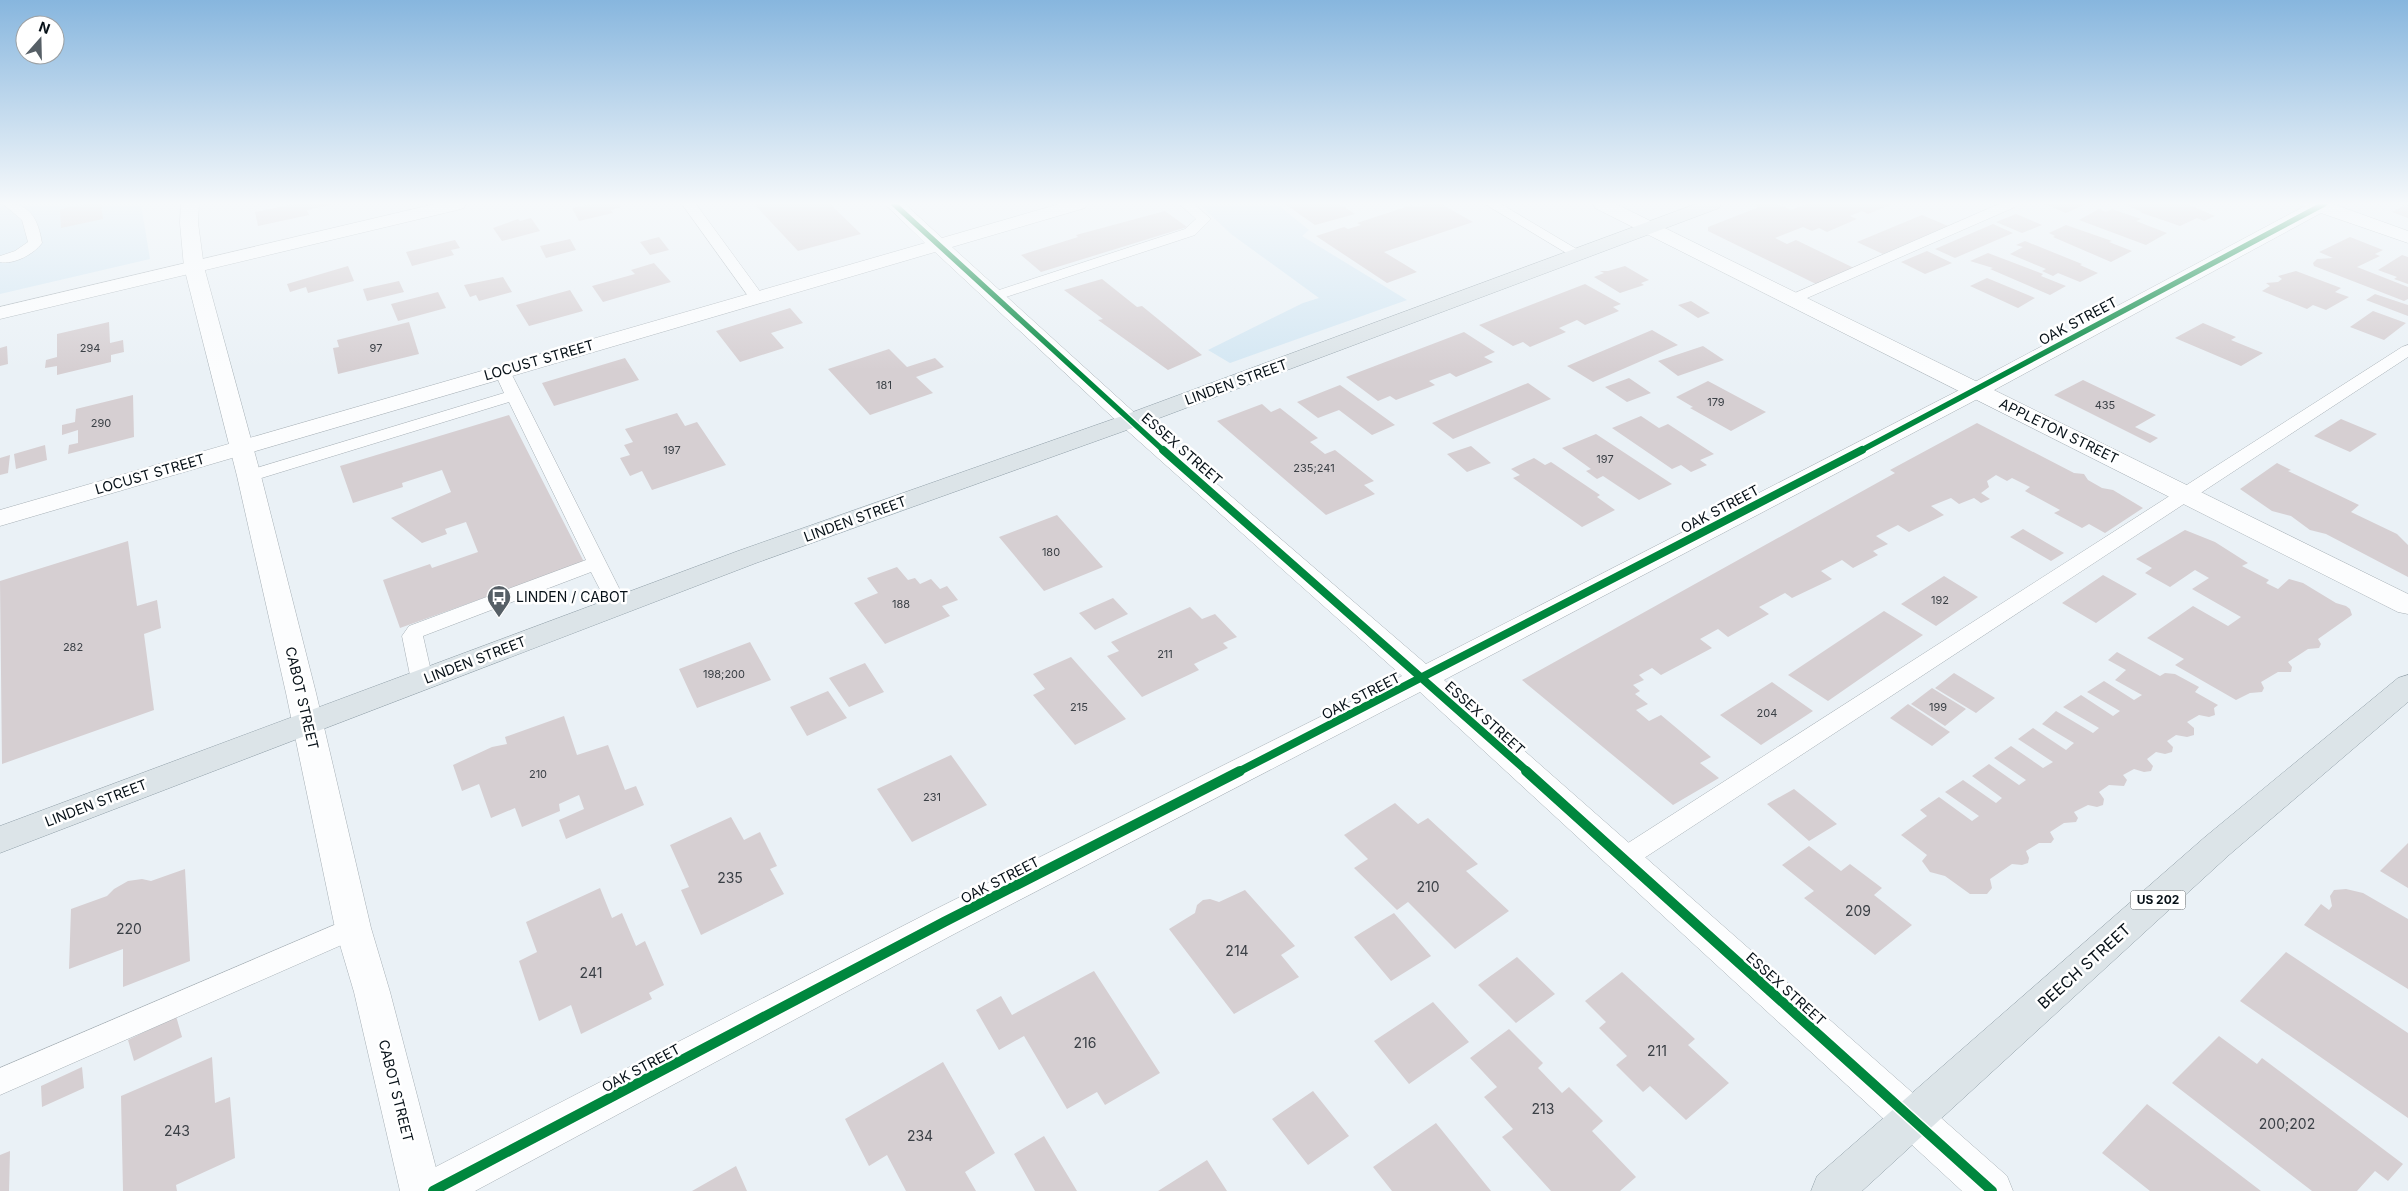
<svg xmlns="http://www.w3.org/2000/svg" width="2408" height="1191" font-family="Inter,sans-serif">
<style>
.green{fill:#d4e7f3}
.building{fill:#d6cfd2}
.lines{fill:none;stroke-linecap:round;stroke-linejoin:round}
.service-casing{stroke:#a7b0b6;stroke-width:1}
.minor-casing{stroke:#a7b0b6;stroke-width:1}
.tertiary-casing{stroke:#a7b0b6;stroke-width:1}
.secondary-casing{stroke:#a7b0b6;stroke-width:1}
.primary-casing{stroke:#909fa8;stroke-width:1}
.service{fill:#fcfdfe;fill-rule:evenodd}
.minor{fill:#fcfdfe;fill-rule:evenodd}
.tertiary{fill:#fcfdfe;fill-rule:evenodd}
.secondary{fill:#fcfdfe;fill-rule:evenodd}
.primary{fill:#dce4e8;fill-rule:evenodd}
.cycleway-far2-casing{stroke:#fff;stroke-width:8}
.cycleway-far1-casing{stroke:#fff;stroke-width:11}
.cycleway-casing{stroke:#fff;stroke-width:13}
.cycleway-far2{stroke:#00873e;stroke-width:5.5}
.cycleway-far1{stroke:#00873e;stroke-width:8}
.cycleway{stroke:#00873e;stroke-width:10}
.labels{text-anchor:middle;stroke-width:5;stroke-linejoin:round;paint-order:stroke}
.number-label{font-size:11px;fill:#3b4046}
.shield{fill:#fff;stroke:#51585d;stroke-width:1}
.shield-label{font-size:12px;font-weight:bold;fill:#071118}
.street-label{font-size:14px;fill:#071118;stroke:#fff}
.poi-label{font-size:14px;fill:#071118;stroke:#fff;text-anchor:start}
.near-number-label{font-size:14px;fill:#3b4046}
.near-street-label{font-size:16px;fill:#071118;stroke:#fff}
</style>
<rect width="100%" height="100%" fill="#eaf1f6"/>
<!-- green -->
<path class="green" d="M0 204H141L150 259 0 294Z
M1199 204H1277L1309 230 1302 236 1407 300 1230 363 1208 350 1303 303 1319 298 1231 234Z"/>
<!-- building -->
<path class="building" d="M87 204H101L103 219 61 228 60 209Z
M294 204H335L307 210 309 215 258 226 255 212Z
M592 204H619L621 207 611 210 613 213 579 221 572 208Z
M754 204H830L861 234 798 251Z
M1285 204H1340L1355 214 1315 225Z
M1426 204H1441L1473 222 1384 252 1417 272 1387 283 1316 236 1344 227 1348 229 1361 225 1357 223 1412 205 1416 207Z
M1757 204H1778L1791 210 1806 204H1892L1868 214 1862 211 1850 216 1857 219 1827 232 1819 228 1812 231 1803 227 1775 238 1787 244 1796 240 1854 268 1816 284 1708 231V227L1759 207 1754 205Z
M2044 204H2086L2066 213Z
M2123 204H2187L2215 216 2204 221 2197 218 2180 226 2142 213 2140 211Z
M2396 204H2408V218L2392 212 2403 206Z
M2099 209 2106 212 2112 209 2141 219 2136 221 2167 233 2146 245 2079 220Z
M1165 211 1187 227 1041 272 1021 255 1078 237 1076 235Z
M2016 214 2042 225 2022 233 1996 222Z
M1922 215 1948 226 1883 254 1857 242Z
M531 218 540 231 502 241 493 228 518 219 520 221Z
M1993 224 2013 233 1955 258 1935 249Z
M2066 225 2112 241 2109 242 2132 251 2111 262 2053 237 2055 236 2049 233Z
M659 237 669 250 650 255 640 242Z
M2350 237 2383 250 2375 254 2380 256 2357 267 2408 287V299L2404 301 2314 266 2313 263 2317 259 2333 258 2319 252Z
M570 239 576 250 546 258 540 246Z
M455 240 460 248 451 250 454 255 412 266 406 252Z
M2025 241 2082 264 2080 265 2098 273 2080 282 2058 273 2053 276 2042 271 2046 269 2010 254 2023 247 2016 245Z
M1927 251 1952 263 1925 274 1901 262Z
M1988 253 2043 274 2041 276 2066 286 2050 295 1990 269 1993 268 1970 261Z
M2402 255 2408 257V284L2394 279 2397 277 2378 270Z
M654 263 671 282 603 302 592 286 635 274 631 270Z
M348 266 354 281 308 293 306 287 290 292 287 284Z
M1625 266 1649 280 1641 283 1644 285 1620 293 1594 277 1604 273 1600 271H1608Z
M2296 271 2341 288 2335 292 2349 297 2326 310 2313 305 2307 309 2262 291 2270 286 2266 283 2278 282 2282 279 2278 276Z
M503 277 512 292 479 301 476 295 470 297 464 285Z
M1987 278 2035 298 2018 308 1970 286Z
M1102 279 1137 307 1142 306 1202 355 1168 370 1098 320 1103 319 1064 290Z
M399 281 404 292 367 301 363 289Z
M1585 284 1621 304 1613 307 1619 311 1585 325 1577 320 1559 328 1566 332 1530 347 1523 342 1513 346 1479 325Z
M570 290 583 311 529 326 516 305Z
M438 292 446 308 398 321 391 304Z
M2375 294 2408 305V316L2366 300Z
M1691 301 1710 313 1698 318 1678 305Z
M790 308 803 323 771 333 784 348 740 362 716 331Z
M2373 311 2406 323 2384 340 2350 327Z
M109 322 110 343 123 340 124 352 111 355V362L57 375V366L45 368 46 360 57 357V334Z
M409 322 419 354 338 374 333 348 339 347 337 340Z
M2203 323 2236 337 2231 340 2263 353 2241 366 2175 338Z
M1652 330 1678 345 1593 382 1567 366Z
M1464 332 1495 352 1484 357 1493 362 1456 377 1450 373 1429 381 1435 385 1396 400 1390 396 1378 401 1346 377Z
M7 346 8 364 0 366V348Z
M1703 346 1724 360 1678 376 1658 361Z
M889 349 907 367 935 358 944 367 916 377 933 393 870 415 828 369Z
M625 358 639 380 554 406 542 383Z
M1629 378 1651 393 1627 402 1605 387Z
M2083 380 2156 415 2135 427 2158 438 2150 443 2054 395Z
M1708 381 1766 412 1731 431 1690 408 1693 407 1676 397Z
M1528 383 1551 399 1453 439 1432 423Z
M1340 385 1395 425 1372 435 1339 410 1318 418 1297 402Z
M133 395 134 437 68 454 69 445 78 443V430L62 435V425L75 422 76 409Z
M1262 404 1271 412 1280 408 1318 438 1310 442 1325 454 1335 450 1374 481 1364 485 1375 494 1326 515 1217 421Z
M677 413 685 426 697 422 726 465 652 490 642 471 630 476 620 458 630 455 624 445 633 442 625 429Z
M509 415 584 562 400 628 383 580 430 564 432 568 478 552 466 522 445 529 447 534 422 543 391 518 451 492 442 470 402 483 403 487 353 503 340 466Z
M1641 416 1659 428 1668 424 1714 454 1700 460 1707 465 1691 472 1681 465 1672 469 1612 428Z
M2341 419 2377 434 2350 452 2314 436Z
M1977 423 2074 473 2084 474 2088 480 2102 488 2113 490 2143 508 2105 533 2089 524 2082 528 2054 513 2060 510 2025 491 2030 487 2012 478 2007 481 1996 475 1987 481 1989 487 1981 493 1990 499 1981 503 1974 498 1959 504 1951 498 1931 506 1944 515 1909 532 1898 525 1876 536 1888 544 1873 551 1878 555 1853 568 1842 560 1821 571 1832 579 1792 598 1785 593 1759 607 1769 614 1728 637 1718 629 1700 639 1712 648 1661 675 1652 668 1639 675 1644 680 1633 685 1640 691 1635 694 1648 704 1636 710 1649 721 1661 715 1711 757 1700 763 1719 778 1673 805 1522 680 1895 473 1890 470Z
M1596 434 1672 484 1639 500 1603 476 1597 479 1586 471 1591 469 1562 448Z
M45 445 47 460 16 469 14 454Z
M1471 446 1491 463 1467 472 1447 454Z
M10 455 8 473 0 475V458Z
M1534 458 1545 465 1551 462 1600 495 1597 497 1615 510 1582 527 1513 478 1520 475 1511 469Z
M2277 463 2291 470 2288 471 2359 505 2351 512 2397 534 2408 545V577L2326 534 2310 530 2291 516 2272 511 2240 489Z
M1057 515 1103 567 1044 591 999 537Z
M2023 529 2064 553 2051 561 2010 537Z
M2185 530 2215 542 2248 563 2242 566 2269 580 2266 583 2278 589 2289 579 2303 583 2336 603 2346 606 2350 609 2352 615 2318 639 2321 644 2319 648 2308 649 2288 662 2292 667 2291 672H2278L2261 682 2264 688 2262 692 2250 693 2236 700 2175 665 2184 659 2147 638 2193 606 2228 626 2241 617 2192 589 2209 578 2195 570 2170 587 2145 573 2152 568 2136 559Z
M128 541 137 606 157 600 161 628 144 634 154 710 2 764 0 581Z
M897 567 908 580 915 578 920 584 931 579 940 589 947 586 958 600 942 606 950 616 885 644 854 603 878 593 867 578Z
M2103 575 2137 594 2096 623 2062 603Z
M1944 576 1978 597 1936 626 1901 604Z
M1113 598 1128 614 1095 630 1079 613Z
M1190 607 1202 619 1215 614 1237 637 1223 643 1228 648 1194 664 1199 670 1142 697 1107 656 1119 651 1111 642Z
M1884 611 1923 635 1828 701 1788 675Z
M750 642 771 680 697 708 679 669Z
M2117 652 2160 676 2165 673 2175 674 2199 687 2195 692 2218 705 2214 708 2215 715 2209 717 2199 715 2187 722 2194 728V735L2187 737 2176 735 2167 741 2173 747 2172 752 2165 754 2156 752 2147 759 2153 766 2151 771 2144 772 2134 769 2123 775 2127 780 2124 786 2109 785 2099 792 2104 799 2103 805 2097 807 2088 805 2074 812 2078 818 2076 822 2064 823 2050 832 2054 839 2051 843H2039L2026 851 2029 858 2028 863 2022 865 2012 864 1990 879 1992 888 1987 894H1970L1945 876 1930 872 1922 861 1927 855 1901 835 1927 816 1920 810 1939 797 1972 821 1979 816 1945 792 1963 780 1996 803 2002 798 1972 776 1989 764 2019 785 2026 780 1994 758 2011 746 2043 768 2053 762 2018 739 2033 728 2066 750 2074 743 2042 724 2056 711 2093 733 2099 728 2063 707 2081 695 2113 716 2120 711 2087 692 2104 681 2134 700 2142 695 2115 680 2126 670 2108 660Z
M1071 657 1126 719 1075 745 1033 695 1045 689 1033 674Z
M865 663 884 692 849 707 829 678Z
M1954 673 1995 698 1976 713 1935 688Z
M1772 682 1813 711 1761 745 1720 715Z
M1932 688 1966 709 1945 726 1911 704Z
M828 691 847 718 807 736 790 707Z
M1908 704 1950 732 1932 746 1890 718Z
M564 716 577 755 608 745 625 790 636 786 644 805 566 839 559 820 584 809 579 795 559 804 560 811 522 827 515 808 491 818 479 784 462 791 453 765 492 747 507 744 505 737Z
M951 755 987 805 912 842 877 789Z
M1794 789 1837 824 1809 841 1767 804Z
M1395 803 1418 824 1428 818 1478 864 1466 871 1509 911 1455 949 1408 902 1397 910 1354 868 1368 859 1344 835Z
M731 817 744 840 760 832 777 866 770 869 784 894 701 935 681 890 689 887 670 845Z
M2408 843V888L2380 871Z
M1809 846 1841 871 1850 864 1882 888 1874 895 1912 925 1875 955 1804 898 1814 891 1782 865Z
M185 869 190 961 123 987V949L69 969 71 909 107 896 114 889 128 881 142 879 151 881Z
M600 888 612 918 622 913 636 946 645 941 664 985 649 993 652 999 581 1034 571 1005 539 1021 519 961 537 952 526 922Z
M2346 889 2363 893 2408 919V989L2304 925 2321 904 2329 910 2332 906 2330 896 2334 890Z
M1245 890 1295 946 1281 955 1299 977 1234 1014 1169 929 1195 913 1197 905 1203 900 1210 899 1219 902Z
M1394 913 1431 956 1391 981 1354 937Z
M2286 952 2408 1033V1118L2240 1001Z
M1517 957 1555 994 1516 1023 1478 985Z
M1094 971 1160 1073 1105 1105 1097 1092 1067 1109 1024 1036 999 1050 976 1010 1001 996 1012 1015Z
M1622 972 1695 1039 1688 1045 1729 1083 1686 1120 1650 1086 1643 1092 1616 1065 1627 1056 1599 1028 1606 1022 1585 1001Z
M1433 1002 1469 1042 1409 1084 1374 1041Z
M176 1016 182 1037 134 1061 128 1040Z
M1509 1029 1543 1063 1538 1068 1562 1093 1569 1087 1603 1121 1592 1131 1636 1177 1620 1191H1551L1502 1137 1513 1129 1484 1097 1497 1087 1470 1058Z
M2219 1036 2257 1064 2262 1058 2403 1164 2388 1181 2375 1171 2357 1191H2312L2172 1083Z
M212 1057 215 1103 230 1097 235 1158 176 1185 177 1191H123L121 1096Z
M943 1062 995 1153 965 1172 976 1191H906L887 1155 869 1166 845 1119Z
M82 1067 84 1088 42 1107 41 1086Z
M1313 1091 1349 1136 1308 1165 1272 1119Z
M2147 1104 2261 1191H2150L2102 1153Z
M1436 1123 1491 1191H1392L1373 1167Z
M1044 1136 1077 1191H1035L1014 1154Z
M10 1151 9 1191H0V1155Z
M1207 1160 1227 1191H1158Z
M736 1166 747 1191H692Z"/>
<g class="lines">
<!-- service casing -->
<g class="service-casing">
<path id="service" d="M3 204C30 202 38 219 42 243 34 254 14 265 0 262V256L15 251 28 242 22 220Z
M682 204H696L764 297 761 300H751Z
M1179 204H1194L1211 219 1195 235 1000 299 995 301 987 296 990 293 1185 229 1196 219Z
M1485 204H1501L1585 254 1578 258 1573 257Z
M1999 204H2017L2015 207 1798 302 1793 304 1785 299 1788 296Z
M2408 345V357L1632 866 1623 869 1614 866 1611 859 1614 852 2402 347Z
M502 366 508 368 510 371 628 606 625 611 618 613 611 611 591 572 423 636 433 680 430 685 422 688 414 685 411 680 402 636 409 626 586 560 509 402 255 480H243L240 476 243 472 504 393 494 371 496 368Z
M353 917 362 920 366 928 362 936 0 1095V1068Z"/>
</g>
<!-- minor casing -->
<g class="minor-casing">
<path id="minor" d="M435 204H466L464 208 457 210 0 319V307Z
M885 204H905L942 238 1059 204H1087L1085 208 952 247 1138 416 1426 664 1969 385 2305 206 2304 204H2333L2408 231V243L2321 213 1985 395 1444 680 2007 1176 2013 1191H1962L1420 692 956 933 475 1191H412L418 1176 932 911 1402 676 1122 426 935 252 0 526V510L925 243Z"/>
</g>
<!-- tertiary casing -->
<g class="tertiary-casing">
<path id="tertiary" d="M1593 204H1616L2408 594V614L2398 612 1595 208Z"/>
</g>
<!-- secondary casing -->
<g class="secondary-casing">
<path id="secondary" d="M181 204H199L198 223 204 267 261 476 316 693 371 928 390 992 442 1191H400L354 992 335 928 286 693 237 476 184 267 180 223Z"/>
</g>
<!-- primary casing -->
<g class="primary-casing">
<path id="primary" d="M1696 204H1721L1719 208 1138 426 756 563 0 853V826L738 551 1122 416Z
M2408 675V702L2229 855 1862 1191H1811L1817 1176 2205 837 2398 678Z"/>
</g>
<!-- service -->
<use href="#service" class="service"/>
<!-- minor -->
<use href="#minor" class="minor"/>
<!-- tertiary -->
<use href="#tertiary" class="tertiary"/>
<!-- secondary -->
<use href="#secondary" class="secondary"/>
<!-- primary -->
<use href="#primary" class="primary"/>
<!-- cycleway-far2 casing -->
<g class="cycleway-far2-casing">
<path id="cycleway-far2" d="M894 204 1164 451
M1860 451 2324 204"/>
</g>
<!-- cycleway-far1 casing -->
<g class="cycleway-far1-casing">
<path id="cycleway-far1" d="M1163 450 1528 772
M1238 772 1862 450"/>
</g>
<!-- cycleway casing -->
<g class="cycleway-casing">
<path id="cycleway" d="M1526 771 1992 1191
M433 1191 944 922 1240 771"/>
</g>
<!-- cycleway-far2 -->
<use href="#cycleway-far2" class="cycleway-far2"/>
<!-- cycleway-far1 -->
<use href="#cycleway-far1" class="cycleway-far1"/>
<!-- cycleway -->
<use href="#cycleway" class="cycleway"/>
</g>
<!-- sky -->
<linearGradient id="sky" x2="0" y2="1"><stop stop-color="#87b6de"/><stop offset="0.55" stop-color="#f6f9fb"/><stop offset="1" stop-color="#f6f9fb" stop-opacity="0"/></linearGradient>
<rect width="2408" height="370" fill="url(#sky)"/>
<!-- icons -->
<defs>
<g id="bus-pin" transform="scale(1.25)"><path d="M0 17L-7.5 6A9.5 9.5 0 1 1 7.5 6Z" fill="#565f66" stroke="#fff"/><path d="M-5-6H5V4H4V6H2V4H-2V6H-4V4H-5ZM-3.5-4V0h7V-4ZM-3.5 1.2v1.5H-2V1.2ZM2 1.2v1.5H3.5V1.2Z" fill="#fff"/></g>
</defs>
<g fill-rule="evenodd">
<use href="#bus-pin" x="499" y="597"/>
</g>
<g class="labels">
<!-- number labels -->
<g class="number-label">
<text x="90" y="352">294</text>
<text x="376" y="352">97</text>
<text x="884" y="389">181</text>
<text x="1716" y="406">179</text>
<text x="2105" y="409">435</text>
<text x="101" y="427">290</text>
<text x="672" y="454">197</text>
<text x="1605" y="463">197</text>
<text x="1314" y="472">235;241</text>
<text x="1051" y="556">180</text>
<text x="1940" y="604">192</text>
<text x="901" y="608">188</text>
<text x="73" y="651">282</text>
<text x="1165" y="658">211</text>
<text x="724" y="678">198;200</text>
<text x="1079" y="711">215</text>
<text x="1938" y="711">199</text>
<text x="1767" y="717">204</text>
<text x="538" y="778">210</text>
<text x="932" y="801">231</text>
</g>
<!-- shield labels -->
<rect class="shield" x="2130.5" y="890.5" width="55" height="19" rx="4"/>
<g class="shield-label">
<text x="2158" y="904">US 202</text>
</g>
<!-- street labels -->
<g class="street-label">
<text transform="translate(2078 321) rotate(-28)" y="5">OAK STREET</text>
<text transform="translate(539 360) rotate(-16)" y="5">LOCUST STREET</text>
<text transform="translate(1236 382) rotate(-20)" y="5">LINDEN STREET</text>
<text transform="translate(2059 431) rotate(26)" y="5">APPLETON STREET</text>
<text transform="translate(1182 449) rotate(41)" y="5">ESSEX STREET</text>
<text transform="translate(150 474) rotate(-16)" y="5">LOCUST STREET</text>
<text transform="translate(1720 509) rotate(-28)" y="5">OAK STREET</text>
<text transform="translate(855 519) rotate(-20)" y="5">LINDEN STREET</text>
<text transform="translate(475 660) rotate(-21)" y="5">LINDEN STREET</text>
<text transform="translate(1361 696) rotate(-27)" y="5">OAK STREET</text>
<text transform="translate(302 698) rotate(77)" y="5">CABOT STREET</text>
<text transform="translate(1485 718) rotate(42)" y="5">ESSEX STREET</text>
<text transform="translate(96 803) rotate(-21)" y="5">LINDEN STREET</text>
<text transform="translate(1000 880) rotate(-27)" y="5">OAK STREET</text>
<text transform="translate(1786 989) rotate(42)" y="5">ESSEX STREET</text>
<text transform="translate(641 1068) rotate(-28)" y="5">OAK STREET</text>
<text transform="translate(396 1091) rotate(76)" y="5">CABOT STREET</text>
</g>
<!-- poi labels -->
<g class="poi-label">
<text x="516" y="602">LINDEN / CABOT</text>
</g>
<!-- near-number labels -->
<g class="near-number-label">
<text x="730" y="883">235</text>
<text x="1428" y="892">210</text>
<text x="1858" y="916">209</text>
<text x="129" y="934">220</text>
<text x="1237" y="956">214</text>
<text x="591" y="978">241</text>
<text x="1085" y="1048">216</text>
<text x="1657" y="1056">211</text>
<text x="1543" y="1114">213</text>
<text x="2287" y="1129">200;202</text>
<text x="177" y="1136">243</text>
<text x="920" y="1141">234</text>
</g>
<!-- near-street labels -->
<g class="near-street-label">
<text transform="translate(2084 966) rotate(-42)" y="6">BEECH STREET</text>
</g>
</g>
<!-- north arrow -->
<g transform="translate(40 40) rotate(20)"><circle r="24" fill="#ffffff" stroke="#9ca0a3"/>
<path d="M0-4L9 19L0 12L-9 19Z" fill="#565f66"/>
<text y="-8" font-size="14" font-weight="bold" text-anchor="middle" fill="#071118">N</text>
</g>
</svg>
